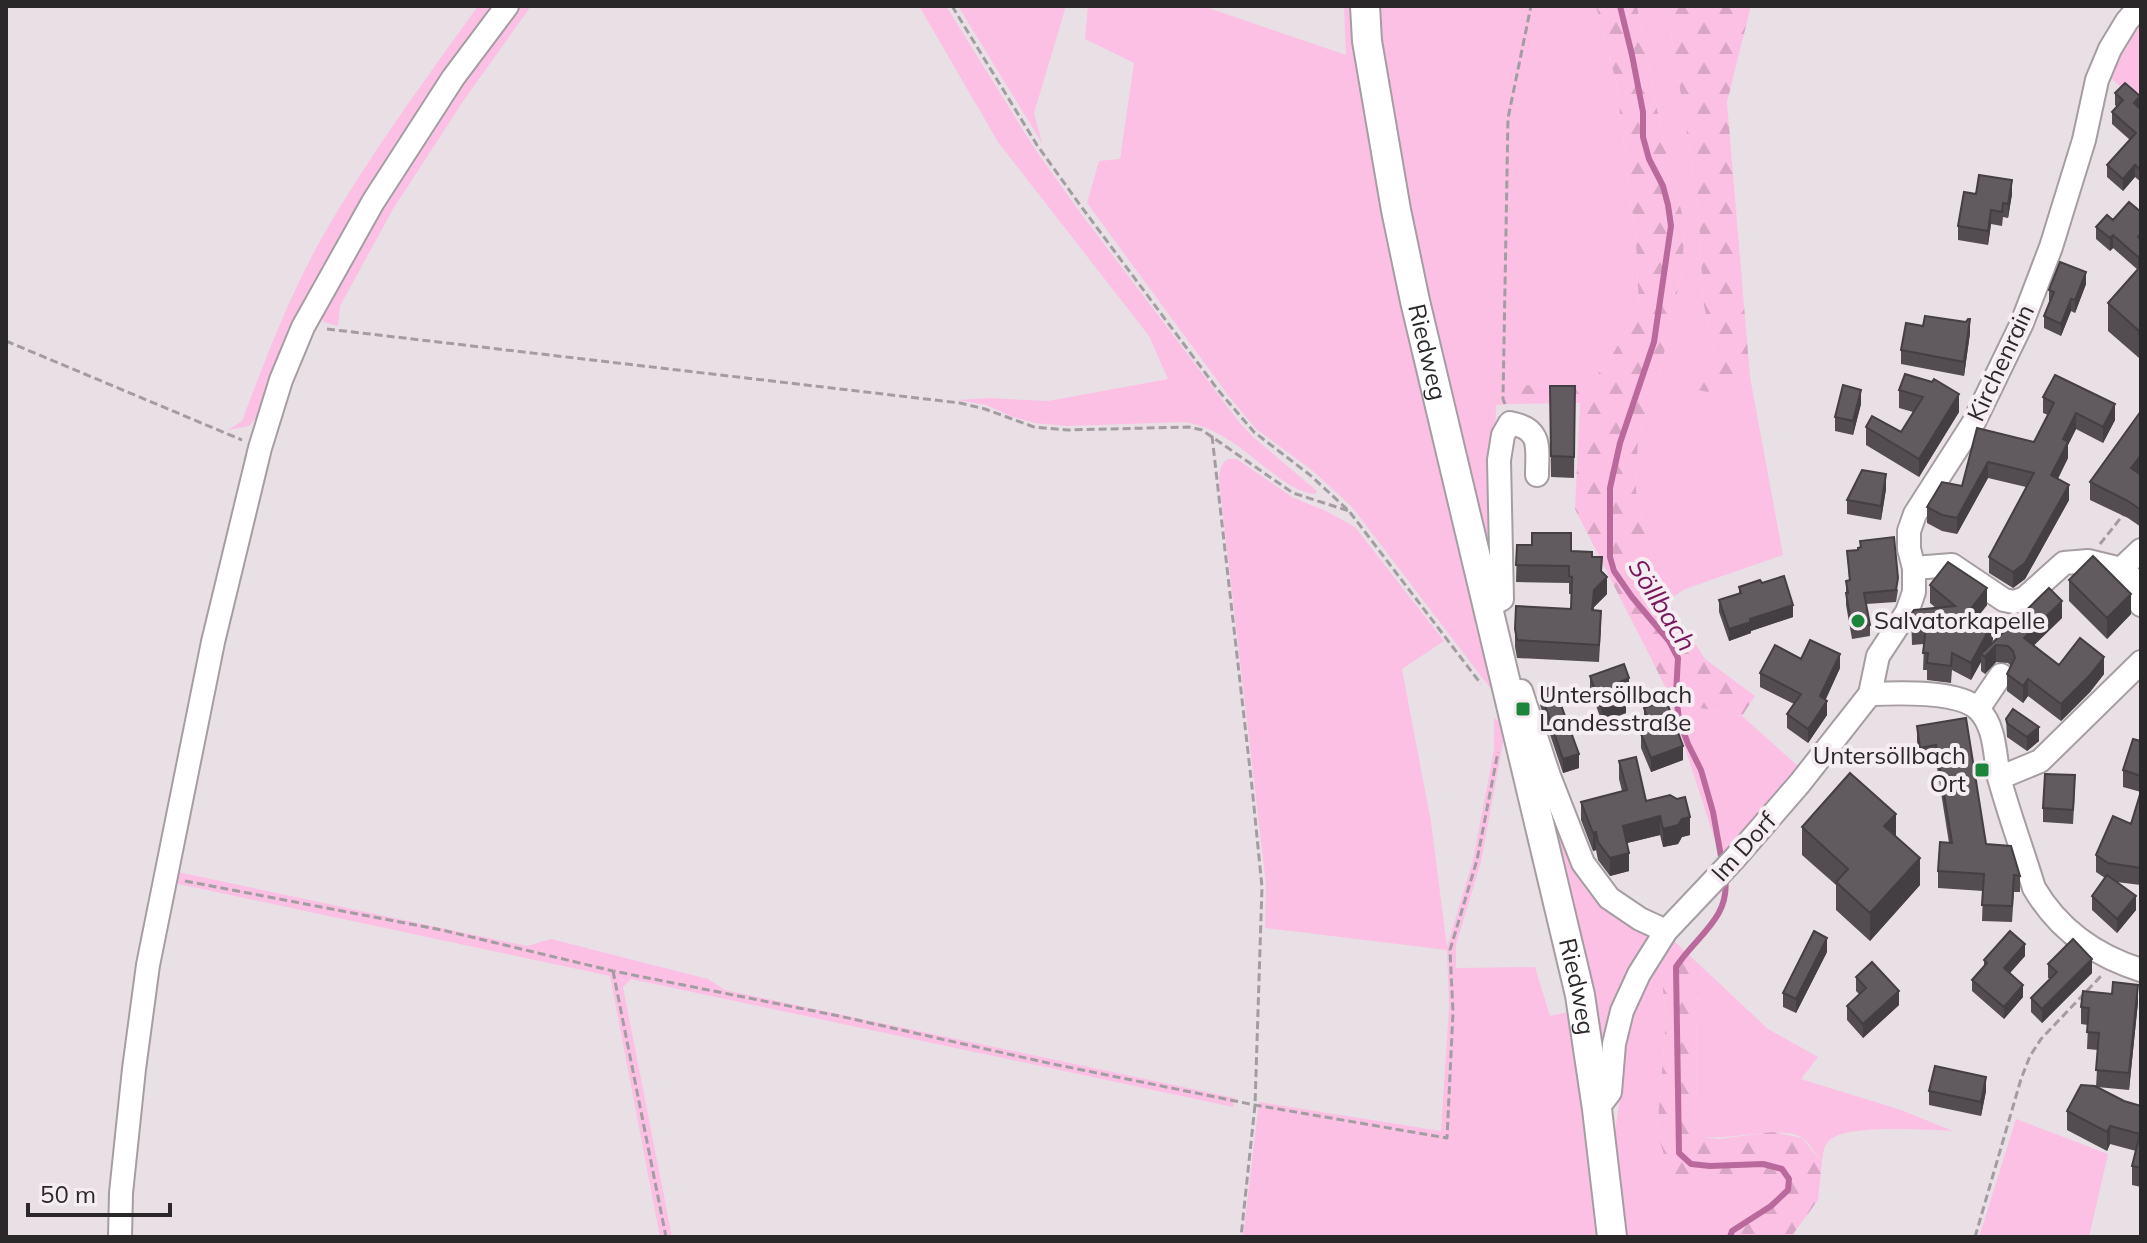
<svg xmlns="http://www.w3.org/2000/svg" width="2147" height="1243" font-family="Mulish,sans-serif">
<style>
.grass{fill:#fcc0e4}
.forest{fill:url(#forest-firs)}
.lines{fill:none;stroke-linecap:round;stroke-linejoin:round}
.stream{stroke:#b9699c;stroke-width:6}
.minor-casing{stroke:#a59da2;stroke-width:26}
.major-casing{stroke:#a59da2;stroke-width:32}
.path{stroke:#a39da1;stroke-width:3;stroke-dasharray:8 4;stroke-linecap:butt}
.minor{stroke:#fff;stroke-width:22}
.major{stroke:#fff;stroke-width:28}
.wall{fill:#534d51}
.shaded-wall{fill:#443f42}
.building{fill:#615a5e;stroke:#443f42;stroke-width:2}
.poi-dot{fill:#1c853b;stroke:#f5edf2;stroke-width:3}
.labels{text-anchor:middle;stroke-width:8;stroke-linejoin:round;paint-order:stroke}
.street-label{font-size:24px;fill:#2b282a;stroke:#f5edf2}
.poi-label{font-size:24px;fill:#2b282a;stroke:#f5edf2;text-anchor:start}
.water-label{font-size:26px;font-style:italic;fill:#78175d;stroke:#f5edf2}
</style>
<defs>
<pattern id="forest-firs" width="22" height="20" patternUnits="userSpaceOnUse" patternTransform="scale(2)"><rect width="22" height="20" fill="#fcc0e4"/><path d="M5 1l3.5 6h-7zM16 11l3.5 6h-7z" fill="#d8a5c4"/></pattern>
</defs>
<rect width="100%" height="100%" fill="#e8e0e5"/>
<!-- grass -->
<path class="grass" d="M478 6H500L281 358 258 416 249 426 228 430 242 421C265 360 288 299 320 241 366 160 424 81 478 6Z
M514 6H531L464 100 393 209 340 306 338 326 324 322 320 314 378 203Z
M919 6H946L1033 146 1076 207 1239 422 1253 437 1317 491 1315 494C1296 492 1281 479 1266 468 1241 448 1217 427 1184 422L1067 426 1035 423 1013 417 986 405 958 400 988 398 1048 401 1168 379 1149 336 998 142Z
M958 6H1066L1034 113 1042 143Z
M1088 6H1203L1346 55 1344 6H1357L1494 693 1352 507 1313 471 1256 429 1228 395 1087 203 1099 161 1120 159 1134 63 1085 39Z
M1375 6H1596L1616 82 1636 241 1639 309 1611 357 1589 386 1511 385 1509 404 1496 405 1492 592 1405 204Z
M1637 6H1666L1685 119 1699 219 1703 301 1714 352 1707 392 1750 377 1783 555 1685 589 1667 601 1646 539 1636 490 1638 438 1658 381 1683 266 1684 221 1663 140Z
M2141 16V106L2109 76 2118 52Z
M1228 459H1237L1292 497 1328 512 1355 527 1444 641 1402 669 1431 822 1447 947 1473 860 1494 750V718L1502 723 1504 737 1481 862 1456 945V968L1535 967 1550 1016 1568 1012 1583 1114 1597 1237H1243L1259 1102 1441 1131 1449 1007 1447 950 1265 928 1266 884 1219 481C1220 472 1219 465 1228 459Z
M1665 686 1695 707 1742 716 1800 768 1720 856Z
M1537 776 1572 864 1589 894 1644 930 1650 938 1603 1081Z
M173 871 527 946 551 939 708 979 725 990 1235 1098 1233 1107 631 979 623 987 672 1237H660L610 976 169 882Z
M1660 959 1666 1021 1657 1132 1732 1178 1764 1181 1767 1186 1743 1216 1721 1234 1720 1237H1618L1610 1165 1620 1098 1622 1051 1630 1016 1646 981Z
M1703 968 1768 1029 1818 1057 1801 1079 1901 1110 1953 1131C1928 1130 1847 1124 1830 1140 1823 1146 1823 1154 1822 1162 1816 1155 1809 1142 1801 1137 1780 1126 1730 1140 1703 1137L1697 1117 1696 1002Z
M2016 1119 2108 1154 2089 1237H1979Z"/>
<!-- forest -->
<path class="forest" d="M1596 6H1637L1663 140 1684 221 1683 266 1658 381 1638 438 1636 490 1646 539 1668 601 1705 659 1755 696 1742 716 1695 707 1665 686 1575 509 1580 403 1509 404 1510 385 1589 386 1611 357 1639 309 1636 241 1616 82Z
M1666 6H1751L1727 102 1750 377 1707 392 1682 386 1714 352 1703 301 1699 219 1685 119Z
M1674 941 1703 968 1696 1002 1697 1117 1703 1137 1719 1139 1773 1132 1802 1138 1822 1162 1818 1200 1791 1237H1720L1721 1234 1743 1216 1767 1186 1764 1181C1732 1178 1700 1182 1670 1174L1657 1132 1666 1021 1660 959Z"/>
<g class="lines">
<!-- stream -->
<path class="stream" d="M1620 6 1632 55 1643 112V137L1649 159 1663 186 1668 205 1671 226 1654 342 1620 443 1610 488V557L1614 571 1632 597 1669 641 1678 658 1676 694 1679 720 1688 744 1701 770 1713 812 1722 862
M1725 877C1731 918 1696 936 1676 967L1679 1153 1691 1164 1710 1166 1763 1164 1782 1169 1789 1179 1788 1190 1771 1206 1732 1231 1730 1237"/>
<!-- minor casing -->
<g class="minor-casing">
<path id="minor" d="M1914 568 1952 565 2004 600 2014 602 2025 598 2064 563 2088 561 2121 569 2131 577 2141 605
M2121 569 2141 550
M1487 607 1502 599 1499 460 1503 435 1510 423C1543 429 1537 448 1537 475
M1870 694C1897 693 1960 690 1979 710 1997 729 1994 758 2000 781 2010 817 2023 852 2034 888 2058 929 2096 956 2141 970
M1508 696 1521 691 1549 776 1583 863 1609 898 1640 919 1666 931
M1978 709 2001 675
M1999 778 2040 761 2141 662
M1597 1109 1610 1092 1614 1044 1622 1011 1639 974 1666 931 1735 858 1800 783 1870 694 1878 656 1907 612 1914 592V568L1909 549V531L1915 514 1974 422 2022 323 2051 247 2084 140 2097 80 2110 49 2127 21 2140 6
M120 1237 121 1193 134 1069 148 965 213 642 260 448 281 380 303 327 373 202 453 78 507 6"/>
</g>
<!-- major casing -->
<g class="major-casing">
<g id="major">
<path id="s1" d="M1365 6 1367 41 1396 210 1415 301 1580 995 1597 1109 1612 1237"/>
</g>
</g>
<!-- path -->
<path class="path" d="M952 6 1037 145 1080 205 1218 390 1254 432 1310 475 1349 511 1481 684
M327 329 960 403 985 409 1034 427 1067 430 1189 427 1202 430 1293 493 1349 511
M6 341 242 440
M1505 404 1503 399 1508 118 1531 6
M1212 436 1252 787 1262 887 1255 1105 1241 1237
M2100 544 2123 515
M185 881 442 930 613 971 839 1016 1048 1063 1255 1105 1447 1138 1453 1012 1450 950 1477 860 1498 752
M613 971 666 1237
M1975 1237 2021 1079 2030 1056 2041 1039 2101 976"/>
<!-- minor -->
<use href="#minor" class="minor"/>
<!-- major -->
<use href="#major" class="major"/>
</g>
<!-- wall -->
<path class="wall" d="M2115 93 2140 107 2141 110V182L2135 177 2123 191 2107 177V165L2130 140 2112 124V112L2117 107 2115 105Z
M1976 194H2012L2008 218 2003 217 2002 226 1991 224 1988 245 1958 240V226Z
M2141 212 2140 268 2141 374 2139 358 2108 331V303L2138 270 2113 248 2110 251 2096 239V227L2113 220Z
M2086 284 2075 313 2071 311 2061 336 2044 328V316L2050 302H2049V290Z
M1970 333 1964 376 1901 364V350Z
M1905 374 1959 412 1919 477 1866 445V427L1901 432 1913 412 1899 408V390Z
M1550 386H1575L1574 478 1551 477Z
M2043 397 2115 420 2103 443 2076 429 2068 445V458L2058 479 2069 500 2025 579 2013 588 1989 573V557L2026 487 1988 478 1957 534 1942 531 1927 523V507L1962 486 1977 428 2034 442 2048 415 2043 413Z
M1861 404 1853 435 1835 431V417Z
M2140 474 2141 475V527L2128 518 2090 500V482Z
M1886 489 1881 520 1847 514V500Z
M1860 541 1898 590 1896 602 1866 604 1870 625V636L1852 639 1846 605V581L1849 580 1847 551 1858 550 1860 548Z
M1517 545 1571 551 1592 557 1602 571 1607 594 1594 607 1593 610 1601 628 1599 662 1517 658 1515 647V629L1571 609V594H1569V583L1516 582Z
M2069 580 2131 614 2107 639 2069 601Z
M1762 583 1793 617 1751 631V633L1729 641 1719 612V600L1739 594V587Z
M1930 585 1987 605 1979 615 1993 640 1990 645 2062 618 2034 645 2059 665 2104 674 2090 692 2061 721 2028 696 2023 703 2007 691V674L2011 666 2008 663 1996 662 1985 674 1981 671V662L1971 680 1952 670 1951 683 1927 680V670H1923L1924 644 1912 645 1911 614 1936 608 1930 603Z
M1801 659 1840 668 1825 700 1827 715 1808 743 1787 728V714L1794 704 1760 687V673Z
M1590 676 1629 691 1624 693 1626 713 1602 722 1590 689Z
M1540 691 1579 768 1563 773 1540 705Z
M1644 708 1683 760 1651 772 1641 748V734L1647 731 1644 722Z
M1966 718 1986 844 2020 876V892H2014L2012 922 1982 921 1983 891 1938 888V871L1949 843 1936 761 1920 764 1917 742V726Z
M2006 719 2039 741 2027 751 2007 737Z
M2141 741V885L2116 882 2136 910 2117 933 2092 910V896L2105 878 2096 872V855L2131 824 2141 792 2123 787V770Z
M1619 761 1646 801 1690 835 1682 837 1678 844 1663 847 1660 835 1627 843 1629 871 1610 876 1598 860 1596 850 1593 851 1581 820V802L1622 791 1619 779Z
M2075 790 2073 824 2043 822V808Z
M1802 827 1896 837 1920 885 1870 941 1836 910V885L1802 855Z
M1827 952 1796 1013 1783 1007V993Z
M2025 956 2009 973 2023 997 2004 1019 1972 991V980L1984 966V960Z
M2048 964 2092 973 2042 1023 2031 1012V998L2050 979 2048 978Z
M1856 977 1899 1005 1863 1038 1847 1020V1006L1859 994 1856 991Z
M2138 1002 2129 1090 2097 1087 2124 1101 2141 1106V1187L2132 1185V1166L2136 1151 2110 1144 2107 1151 2067 1130V1111L2096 1087 2098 1050 2087 1049 2088 1025 2081 1024V1007Z
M1929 1091H1986L1981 1116 1929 1105Z"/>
<!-- shaded-wall -->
<path class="shaded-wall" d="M2140 96V107L2134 115V103Z
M2135 165V177L2123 191V179Z
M2012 180V194L2008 218V204Z
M1991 210V224L1988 245V231Z
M2113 235V248L2110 251V238Z
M2141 255V267L2138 270V257Z
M2086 272V284L2075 313V300Z
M2071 299V311L2061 336V324Z
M1970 319V333L1964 376V362Z
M1861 390V404L1853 435V421Z
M1959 394V412L1919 477V459Z
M2115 404V420L2103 443V427Z
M2076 413V429L2068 445V458L2051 491V475L2063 439Z
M2141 455V472L2131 486V468Z
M1988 462V478L1957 534V518Z
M1886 474V489L1881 520V506Z
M2069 485V500L2025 579 2013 588V572Z
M1607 577V594L1594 607 1592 627 1594 590Z
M1987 588V605L1970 627V610Z
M2131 594V614L2107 639V618Z
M2062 601V618L2024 655V638Z
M1793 605V617L1751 631V633L1729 641V629L1750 619Z
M1993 622V640L1984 656 1981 654V662L1971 680V663Z
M1996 645V662L1985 674V657Z
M1840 654V668L1821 710 1827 701V715L1808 743V729L1820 696Z
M2104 657V674L2090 692 2061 721V704Z
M1629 678V691L1620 695V682Z
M2028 679V696L2023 703V686Z
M1626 700V713L1602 722V709Z
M2039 727V741L2027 751V737Z
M1683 746V760L1651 772V758Z
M1579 754V768L1563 773V759Z
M1896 814V841L1884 826Z
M1660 816V835L1623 844V826Z
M1690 817V835L1682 837 1678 844 1663 847V829L1682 819Z
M1596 832V850L1593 851V833Z
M1629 853V871L1610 876V858Z
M1920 858V885L1870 941V913Z
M2136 896V910L2117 933V919Z
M1827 938V952L1796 1013V999Z
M2025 944V956L2004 980V968Z
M2092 959V973L2042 1023V1009Z
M2023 985V997L2004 1019V1007Z
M2138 985V1002L2129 1090V1073Z
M1899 991V1005L1863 1038V1024Z
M1986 1077V1091L1981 1116V1102Z
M2110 1126V1144L2107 1151V1132Z"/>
<!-- building -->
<path class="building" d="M2125 83 2140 96 2134 103 2141 110V170L2135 165 2123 179 2107 165 2136 133 2112 112 2123 100 2115 93Z
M1979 175 2012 180 2008 204 2003 203 2002 212 1991 210 1988 231 1958 226 1964 192 1976 194Z
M2129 202 2141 212V233L2138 237 2141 240V255L2138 257 2113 235 2110 238 2096 227 2107 215 2113 220Z
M2060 262 2086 272 2075 300 2071 299 2061 324 2044 316 2054 292 2049 290Z
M2139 268 2141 269V346L2139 331 2108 303Z
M1925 316 1966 322 1968 319H1970L1964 362 1901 350 1906 323 1923 326Z
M1905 374 1932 382 1934 379 1959 394 1919 459 1866 427 1872 416 1901 432 1923 397 1899 390Z
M2055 375 2115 404 2103 427 2076 413 2063 439 2068 442 2051 475 2069 485 2025 563 2013 572 1989 557 2034 473 1988 462 1957 518 1942 515 1927 507 1942 482 1962 486 1977 428 2034 442 2054 403 2043 397Z
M1843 385 1861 390 1853 421 1835 417Z
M1550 386H1575L1574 457 1551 456Z
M2141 411V455L2131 468 2141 475V510L2128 501 2090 482Z
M1862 470 1886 474 1881 506 1847 500Z
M1532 533H1571V551L1592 552V557H1602L1601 571 1607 577 1594 590 1592 610 1601 611 1599 645 1517 640 1515 629 1516 606 1571 609 1572 577 1569 576V566L1516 565 1517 545H1532Z
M1894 537 1898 578 1896 590 1864 593 1870 625 1852 628 1846 593H1848L1846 581 1850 580 1847 551 1858 550V548L1861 547 1860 541Z
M2093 556 2131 594 2107 618 2069 580Z
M1948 562 1987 588 1970 610 1993 622 1971 663 1952 653 1951 666 1927 663 1928 653H1923L1926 627 1912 628 1911 614 1914 610 1955 606 1930 585Z
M1784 576 1793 605 1750 619 1751 622 1729 629 1719 600 1741 593 1739 587 1760 580 1762 583Z
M2049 588 2062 601 2024 638 2059 665 2080 638 2104 657 2090 675 2061 704 2028 679 2023 686 2007 674 2015 658 2013 651 2008 646 1996 645 1985 657 1981 654Z
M1810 640 1840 654 1820 696 1827 701 1808 729 1787 714 1801 694 1760 673 1775 645 1801 659Z
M1624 664 1629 678 1620 682 1626 700 1602 709 1590 676Z
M1554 686 1579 754 1563 759 1540 691Z
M1666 700 1683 746 1651 758 1641 734 1652 730 1644 708Z
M2013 709 2039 727 2027 737 2007 723 2006 719Z
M1966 718 1986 844 2011 846 2020 876 2014 875 2012 906 1982 905 1984 874 1938 871 1940 842 1952 843 1936 745 1920 748 1917 726Z
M2133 739 2141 741V776L2123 770Z
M1636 757 1646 801 1670 795 1677 799 1685 797 1690 817 1682 819 1678 825 1663 829 1660 816 1623 826 1629 853 1610 858 1598 842 1596 832 1593 833 1581 802 1627 790 1619 761Z
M1850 773 1896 814 1884 826 1920 858 1870 913 1836 882 1848 869 1802 827Z
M2045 774 2075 775 2073 810 2043 808Z
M2141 791V868L2108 863 2096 855 2113 816 2131 824Z
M2107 875 2136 896 2117 919 2092 896Z
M1814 931 1827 938 1796 999 1783 993Z
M2010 931 2025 944 2004 968 2023 985 2004 1007 1972 980 1987 963 1984 960Z
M2073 939 2092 959 2042 1009 2031 998 2057 972 2048 964Z
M1872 962 1899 991 1863 1024 1847 1006 1866 988 1856 977Z
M2113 982 2138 985 2129 1073 2096 1070 2099 1033 2087 1032 2089 1008 2081 1007 2083 991 2112 994Z
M1935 1066 1986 1077 1981 1102 1929 1091Z
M2081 1085 2095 1086 2124 1101 2141 1106V1168L2132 1166 2140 1134 2110 1126 2107 1132 2067 1111Z"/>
<!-- markers -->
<g class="poi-dot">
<circle cx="1858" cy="621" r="8"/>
<rect x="1515" y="701" width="16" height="16" rx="4"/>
<rect x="1974" y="762" width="16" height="16" rx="4"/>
</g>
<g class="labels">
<!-- street labels -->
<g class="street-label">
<text dy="8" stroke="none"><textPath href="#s1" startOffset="352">Riedweg</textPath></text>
<text transform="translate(2001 363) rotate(-65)" y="8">Kirchenrain</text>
<text transform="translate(1744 847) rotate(-48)" y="8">Im Dorf</text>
<text dy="8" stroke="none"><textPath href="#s1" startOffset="1004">Riedweg</textPath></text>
</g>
<!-- poi labels -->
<g class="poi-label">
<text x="1874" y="629">Salvatorkapelle</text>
<text x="1539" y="703">Untersöllbach<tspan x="1539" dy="28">Landesstraße</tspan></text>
<text x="1966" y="764" text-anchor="end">Untersöllbach<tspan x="1966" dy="28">Ort</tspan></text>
</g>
<!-- water labels -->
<g class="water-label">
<text transform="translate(1662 605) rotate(58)" y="9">Söllbach</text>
</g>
</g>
<!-- border -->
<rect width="2147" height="1243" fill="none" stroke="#2b282a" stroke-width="16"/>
<!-- scale -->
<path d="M28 1203v12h142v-12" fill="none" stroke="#2b282a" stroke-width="4"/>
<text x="40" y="1203" font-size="24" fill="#2b282a" stroke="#f5edf2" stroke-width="6" paint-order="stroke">50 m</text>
</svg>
